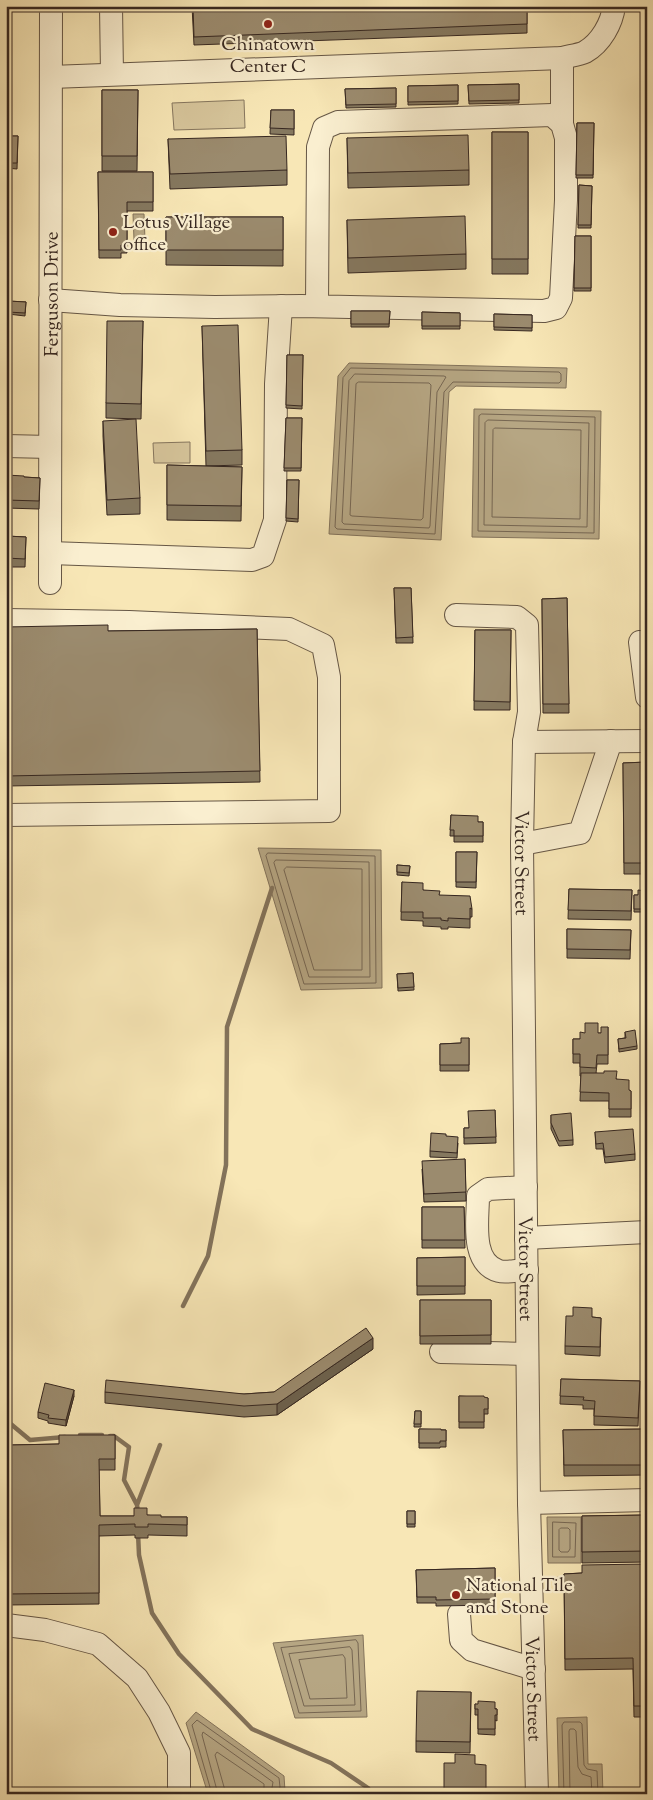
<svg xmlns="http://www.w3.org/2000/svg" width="653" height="1800" font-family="'Sorts Mill Goudy',serif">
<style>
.green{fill:#d7c69c;stroke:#86765e}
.water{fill:#b6a683;stroke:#83735b}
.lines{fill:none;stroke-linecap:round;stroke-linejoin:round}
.shore{stroke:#766652;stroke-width:1}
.stream{stroke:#83735b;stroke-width:4.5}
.minor-casing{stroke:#665746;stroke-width:24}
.path{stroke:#362720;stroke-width:2.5;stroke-dasharray:4 2.5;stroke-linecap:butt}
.minor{stroke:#faefd0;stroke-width:22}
.wall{fill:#85785f;stroke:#362720}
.shaded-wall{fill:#6c614d;stroke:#362720}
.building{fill:#9b8b6e;stroke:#362720}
.poi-dot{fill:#8f2418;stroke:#faefd0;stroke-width:2}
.labels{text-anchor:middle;stroke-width:4.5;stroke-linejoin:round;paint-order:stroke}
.poi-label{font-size:19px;fill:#362720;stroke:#faefd0;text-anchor:start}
.street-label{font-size:19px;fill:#362720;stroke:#faefd0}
</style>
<rect width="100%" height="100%" fill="#f8e7b6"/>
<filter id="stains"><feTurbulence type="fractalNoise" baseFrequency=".004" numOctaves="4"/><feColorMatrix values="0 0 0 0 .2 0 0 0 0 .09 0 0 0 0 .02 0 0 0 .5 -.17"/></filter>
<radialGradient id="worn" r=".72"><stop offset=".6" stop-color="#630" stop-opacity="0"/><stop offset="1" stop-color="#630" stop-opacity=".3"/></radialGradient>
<!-- green -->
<path class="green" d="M244 100 245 128 174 130 172 103Z
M190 442V463H154L153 443Z"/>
<!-- water -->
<path class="water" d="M133 214H144L145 240 134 251 129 245 134 240Z
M349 363 567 368 566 388 456 386 449 392 441 540 329 534 338 376Z
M474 409 601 411 599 539 472 537Z
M258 848 381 850 382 988 301 990Z
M547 1517H581V1563H548Z
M363 1635 367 1717 295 1718 273 1643Z
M196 1712 284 1776 285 1791 250 1794H208L186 1723Z
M587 1717 588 1764H602L603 1794H559L557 1718Z"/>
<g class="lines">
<!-- shore -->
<path class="shore" d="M351 368 559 372 561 374V381L559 383 453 382 444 392 435 534 337 529 335 527 343 378Z
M355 374 444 376 446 377 437 392 430 526 429 528 344 524 342 522 349 381Z
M359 382 429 383 431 385 423 518 421 520 352 516 350 515 356 384Z
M482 414 595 417 594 533 478 531 479 416Z
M488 420 589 423 587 527 484 525 485 423Z
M495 428 581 430 580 519 492 517 493 430Z
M268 853 375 856 376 983 304 984 266 856Z
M276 860 369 862 370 977H309L274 863Z
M287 867 362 869V970H314L284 870Z
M553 1522 576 1523 575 1557H553Z
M561 1528H568L570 1530V1549L568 1552H561L559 1550V1530Z
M356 1640 358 1643 361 1711 299 1713 281 1648Z
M350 1647 352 1650 355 1705 304 1706 289 1654Z
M343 1655 345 1658 347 1698 310 1699 299 1660Z
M212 1794 192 1725 197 1720 279 1778 280 1787 278 1794
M218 1794 202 1735 203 1732 273 1782 271 1794
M226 1794 215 1755 217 1752 264 1784V1794
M564 1794 562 1725 564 1722H580L582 1724 584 1765 587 1769 597 1771 598 1794
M570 1794 569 1731 570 1729H574L576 1731 578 1767 582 1774 591 1777 592 1794"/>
<!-- stream -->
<path class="stream" d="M183 1306 208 1256 226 1165 227 1027 272 888
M6 1420 30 1440 65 1437
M80 1435H102
M110 1436H114L129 1447 124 1480 137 1505
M138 1512 137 1505 160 1445
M138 1533 139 1555 152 1613 179 1654 252 1729 331 1763 368 1788"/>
<!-- minor casing -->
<g class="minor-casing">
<g id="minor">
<path d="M111 6 112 74"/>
<path d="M51 77 562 58C569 56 579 55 585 52 601 43 612 23 614 6"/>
<path d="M562 124V58"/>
<path d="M50 300 120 305 215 307 301 306 544 311 556 308 561 298 566 200V138L562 124 552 115 338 122 324 128 318 147 317 306"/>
<path d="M6 446 50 447"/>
<path d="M50 553 252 560 263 556 275 520 276 384 281 306"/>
<path id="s1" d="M50 583 51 6"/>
<path id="s2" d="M456 615 517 617 527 625 529 712 524 742 522 844 529 1503 537 1794"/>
<path d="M6 620 129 622 289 629 323 645 329 677V811L6 815"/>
<path d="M640 642 647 697"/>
<path d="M524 742 647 741"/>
<path d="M522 844 580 833 611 741"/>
<path d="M526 1187 488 1189 478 1196C478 1219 470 1263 499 1271 506 1273 518 1270 527 1270"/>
<path d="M526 1238 647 1232"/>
<path d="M441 1352 527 1354"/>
<path d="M529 1503 647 1500"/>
<path d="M459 1614 461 1640 472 1650 534 1669"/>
<path d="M6 1625 45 1630 98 1644 137 1678 159 1712 179 1753V1794"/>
</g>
</g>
<!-- path -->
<path class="path" d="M551 1578H567"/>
<!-- minor -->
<use href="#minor" class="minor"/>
</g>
<!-- wall -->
<path class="wall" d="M192 6H527V33L194 45Z
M519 84V103L469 104 468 85Z
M458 85V104L408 105V86Z
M396 88V107L346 108 345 89Z
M102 90H138L137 171H102Z
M271 110H294V135L270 134Z
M577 123H594L593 178H576Z
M492 132H528V274H492Z
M6 136H18L17 169 6 168Z
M347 138 469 170V185L348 188Z
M168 139 287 170V185L170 189Z
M98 172H153V211H127V253H121V258H99Z
M579 185 592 186 591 228H578Z
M166 217H283V266L166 265Z
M347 220 466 254V269L348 273Z
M575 236H591V291H574Z
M8 301 26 302 25 316 8 314Z
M351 311H390L389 327H351Z
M422 312 460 313V329H422Z
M494 314 532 315V331L494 330Z
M143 321 141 419 106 418V403Z
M202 326 242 450V465L206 466Z
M287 355H303L302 409 286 408Z
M286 418H302L301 471H284Z
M103 421 140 498V514L107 515 103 436Z
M167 465 242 467 241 521 167 520Z
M6 475 24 477 40 478 39 509 6 508Z
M287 480H299L298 522 286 521Z
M6 536 26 537 25 567H6Z
M394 588H411L413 643H396Z
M567 598 569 713H543L542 599Z
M6 627 108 631 257 629 260 782 6 786Z
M475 630H511L510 710H474Z
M647 762V874H624L623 763Z
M451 815 478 822H483V842H454V836H450Z
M456 852H477L476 888 456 887Z
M397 865 410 866 409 876 397 875Z
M402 882 423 890 439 895 472 909V917H470V928L448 927V929H441V927L423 926V921L401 920Z
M569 889 632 890 631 920 568 919Z
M647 891V912H634V895H638Z
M567 929 631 930 630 959 567 958Z
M413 973 414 990 398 991 397 974Z
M608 1027V1064H597L596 1073 617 1079 629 1090 631 1091V1117H609V1101H580L581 1076H580V1063H573V1039H580L598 1033H601Z
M625 1032 637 1046V1049L619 1052 618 1039 625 1038Z
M469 1038V1071H440V1044L461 1043Z
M495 1110 496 1143 464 1144V1128H469Z
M551 1115 573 1140V1145L559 1146 551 1129Z
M595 1132 635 1154V1160L605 1163 603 1149H596Z
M446 1136 458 1143 457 1158 430 1157V1151Z
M465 1159 466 1201 424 1202 422 1169Z
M422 1207H464L465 1248H422Z
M465 1257V1294L417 1295V1258Z
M420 1300H491V1344H420Z
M592 1317 601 1318 600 1356 565 1354V1346Z
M373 1349 277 1415 244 1417 105 1403V1392L244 1394 274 1392Z
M561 1379 640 1381 638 1426 594 1425V1409H583V1405L560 1404Z
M74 1396 66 1426 48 1423V1421L38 1418V1412Z
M459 1396 488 1398V1414H484V1428H459Z
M415 1411H421V1427H414Z
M419 1429 446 1430V1447H440V1448H419Z
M647 1429V1475L564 1476 563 1430Z
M6 1434 11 1445 59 1444 115 1435V1470H99L100 1516H134L147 1515 161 1517H187V1536L148 1535V1538H135V1535L99 1536V1604L6 1605Z
M407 1511H415V1527H407Z
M647 1515V1562L582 1563V1516Z
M647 1564V1717H634L633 1669 565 1670 564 1574 582 1573Z
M495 1568V1605L436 1606V1603H417L416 1570Z
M471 1692 470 1753 416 1752V1741Z
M475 1704 497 1709V1721L495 1720V1735L478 1734V1715H475Z"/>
<!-- shaded-wall -->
<path class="shaded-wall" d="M373 1338V1349L277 1415V1404Z
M74 1390V1396L66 1426V1420Z"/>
<!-- building -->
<path class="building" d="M193 6H527V24L194 37Z
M519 84V100L469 101 468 85Z
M458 85V101L408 102V86Z
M396 88V104L346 105 345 89Z
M102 90H138L137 156H102Z
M271 110H294V129L270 128Z
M577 123H594L593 175H576Z
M492 132H528V259H492Z
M468 135 469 170 348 173 347 138Z
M6 136H18L17 163H6Z
M286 136 287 170 170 174 168 139Z
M98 172H153V202H127V245H121V250H99Z
M579 185 592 186 591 225H578Z
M465 216 466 254 348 258 347 220Z
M166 217H283V250H166Z
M575 236H591V288H574Z
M8 301 26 302 25 313 8 312Z
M351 311H390L389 324H351Z
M422 312 460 313V326H422Z
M494 314 532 315V328L494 327Z
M107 321H143L141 404 106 403Z
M238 325 242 450 206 451 202 326Z
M287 355H303L302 406 286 405Z
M286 418H302L301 468H284Z
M136 419 140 498 107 500 103 421Z
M167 465 242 467 241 506 167 505Z
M6 475 24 476V477L40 478 39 501 6 500Z
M287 480H299L298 519 286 518Z
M6 536 26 537 25 559 6 558Z
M394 588H411L413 637 396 638Z
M567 598 569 704H543L542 599Z
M108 625V631L257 629 260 771 6 776V627Z
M475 630H511L510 702 474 701Z
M647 762V863H624L623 763Z
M451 815 478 816V822H483V836H454V830H450Z
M456 852H477L476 882H456Z
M397 865 410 866 409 873 397 872Z
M402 882 423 883V890L440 891 439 895 470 896 472 909 470 908V919L448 918V921L441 920V918H423V912H401Z
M569 889 632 890 631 911 568 910Z
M638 890 647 891V909H634V895H638Z
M567 929 631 930 630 950 567 949Z
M413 973 414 987 398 988 397 974Z
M585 1023H598V1033H601V1027H608V1055H597L596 1068 580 1067V1054H573V1039H580V1032L585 1033Z
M635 1030 637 1046 619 1049 618 1039 626 1038 625 1032Z
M461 1038H469V1065H440V1044L461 1043Z
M604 1071H617L616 1079 629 1080V1090L631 1091V1109H609V1093L580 1092 581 1073H604Z
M495 1110 496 1137 464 1138V1128H469L468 1111Z
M571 1113 573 1140 559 1141 551 1123V1115Z
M633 1129 635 1154 605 1157 603 1143 596 1144 595 1132Z
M431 1133 446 1134V1136L458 1137 457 1153 430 1151Z
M465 1159 466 1192 424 1194 422 1161Z
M422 1207H464L465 1240H422Z
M465 1257V1286H417V1258Z
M420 1300H491V1335L420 1336Z
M573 1307 592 1308V1317L601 1318 600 1347 565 1346 566 1316H573Z
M366 1328 373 1338 277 1404 244 1406 105 1392 106 1380 244 1394 274 1392Z
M561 1379 640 1381 638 1418 594 1416 595 1401 583 1400 584 1397 560 1396Z
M45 1383 74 1390 66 1420 48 1418 49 1415 38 1412Z
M459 1396H484V1397L488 1398V1409H484V1422H459Z
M415 1411H421V1424H414Z
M419 1429H441V1430H446V1441H440V1443H419Z
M647 1429V1465H564L563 1430Z
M6 1434H11V1445L59 1444V1435H115V1459H99L100 1516H134V1508H147V1515H161V1517H187V1525L148 1524V1527H135V1524L99 1525V1593L6 1594Z
M407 1511H415V1524H407Z
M647 1515V1551L582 1552V1516Z
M647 1564V1706H634L633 1658 565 1659 564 1574 582 1573V1565Z
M495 1568V1599L436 1600V1597H417L416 1570Z
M417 1691 471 1692 470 1742 416 1741Z
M478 1701 495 1702V1709H497V1715H495V1729H478V1709H475V1704H478Z
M455 1754 475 1755V1764L486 1765V1794H444V1763H455Z"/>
<!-- markers -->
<g class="poi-dot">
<circle cx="268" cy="24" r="5"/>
<circle cx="113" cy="232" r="5"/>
<circle cx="456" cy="1595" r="5"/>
</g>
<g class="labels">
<!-- poi labels -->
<g class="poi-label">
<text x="268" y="50" text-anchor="middle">Chinatown<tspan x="268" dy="22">Center C</tspan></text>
<text x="123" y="228">Lotus Village<tspan x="123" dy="22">office</tspan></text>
<text x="466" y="1591">National Tile<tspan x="466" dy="22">and Stone</tspan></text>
</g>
<!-- street labels -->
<g class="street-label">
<text dy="7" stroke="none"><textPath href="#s1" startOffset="289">Ferguson Drive</textPath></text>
<text dy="7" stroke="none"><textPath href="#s2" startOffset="312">Victor Street</textPath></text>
<text dy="7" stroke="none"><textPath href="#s2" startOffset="718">Victor Street</textPath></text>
<text dy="7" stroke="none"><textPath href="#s2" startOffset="1138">Victor Street</textPath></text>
</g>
</g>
<!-- margin -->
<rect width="653" height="1800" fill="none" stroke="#f8e7b6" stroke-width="25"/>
<rect x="8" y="8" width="638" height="1785" fill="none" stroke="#362720" stroke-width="2.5"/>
<rect x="12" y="12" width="628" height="1775" fill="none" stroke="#362720"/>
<rect width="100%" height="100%" filter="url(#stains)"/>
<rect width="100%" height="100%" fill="url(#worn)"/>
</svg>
